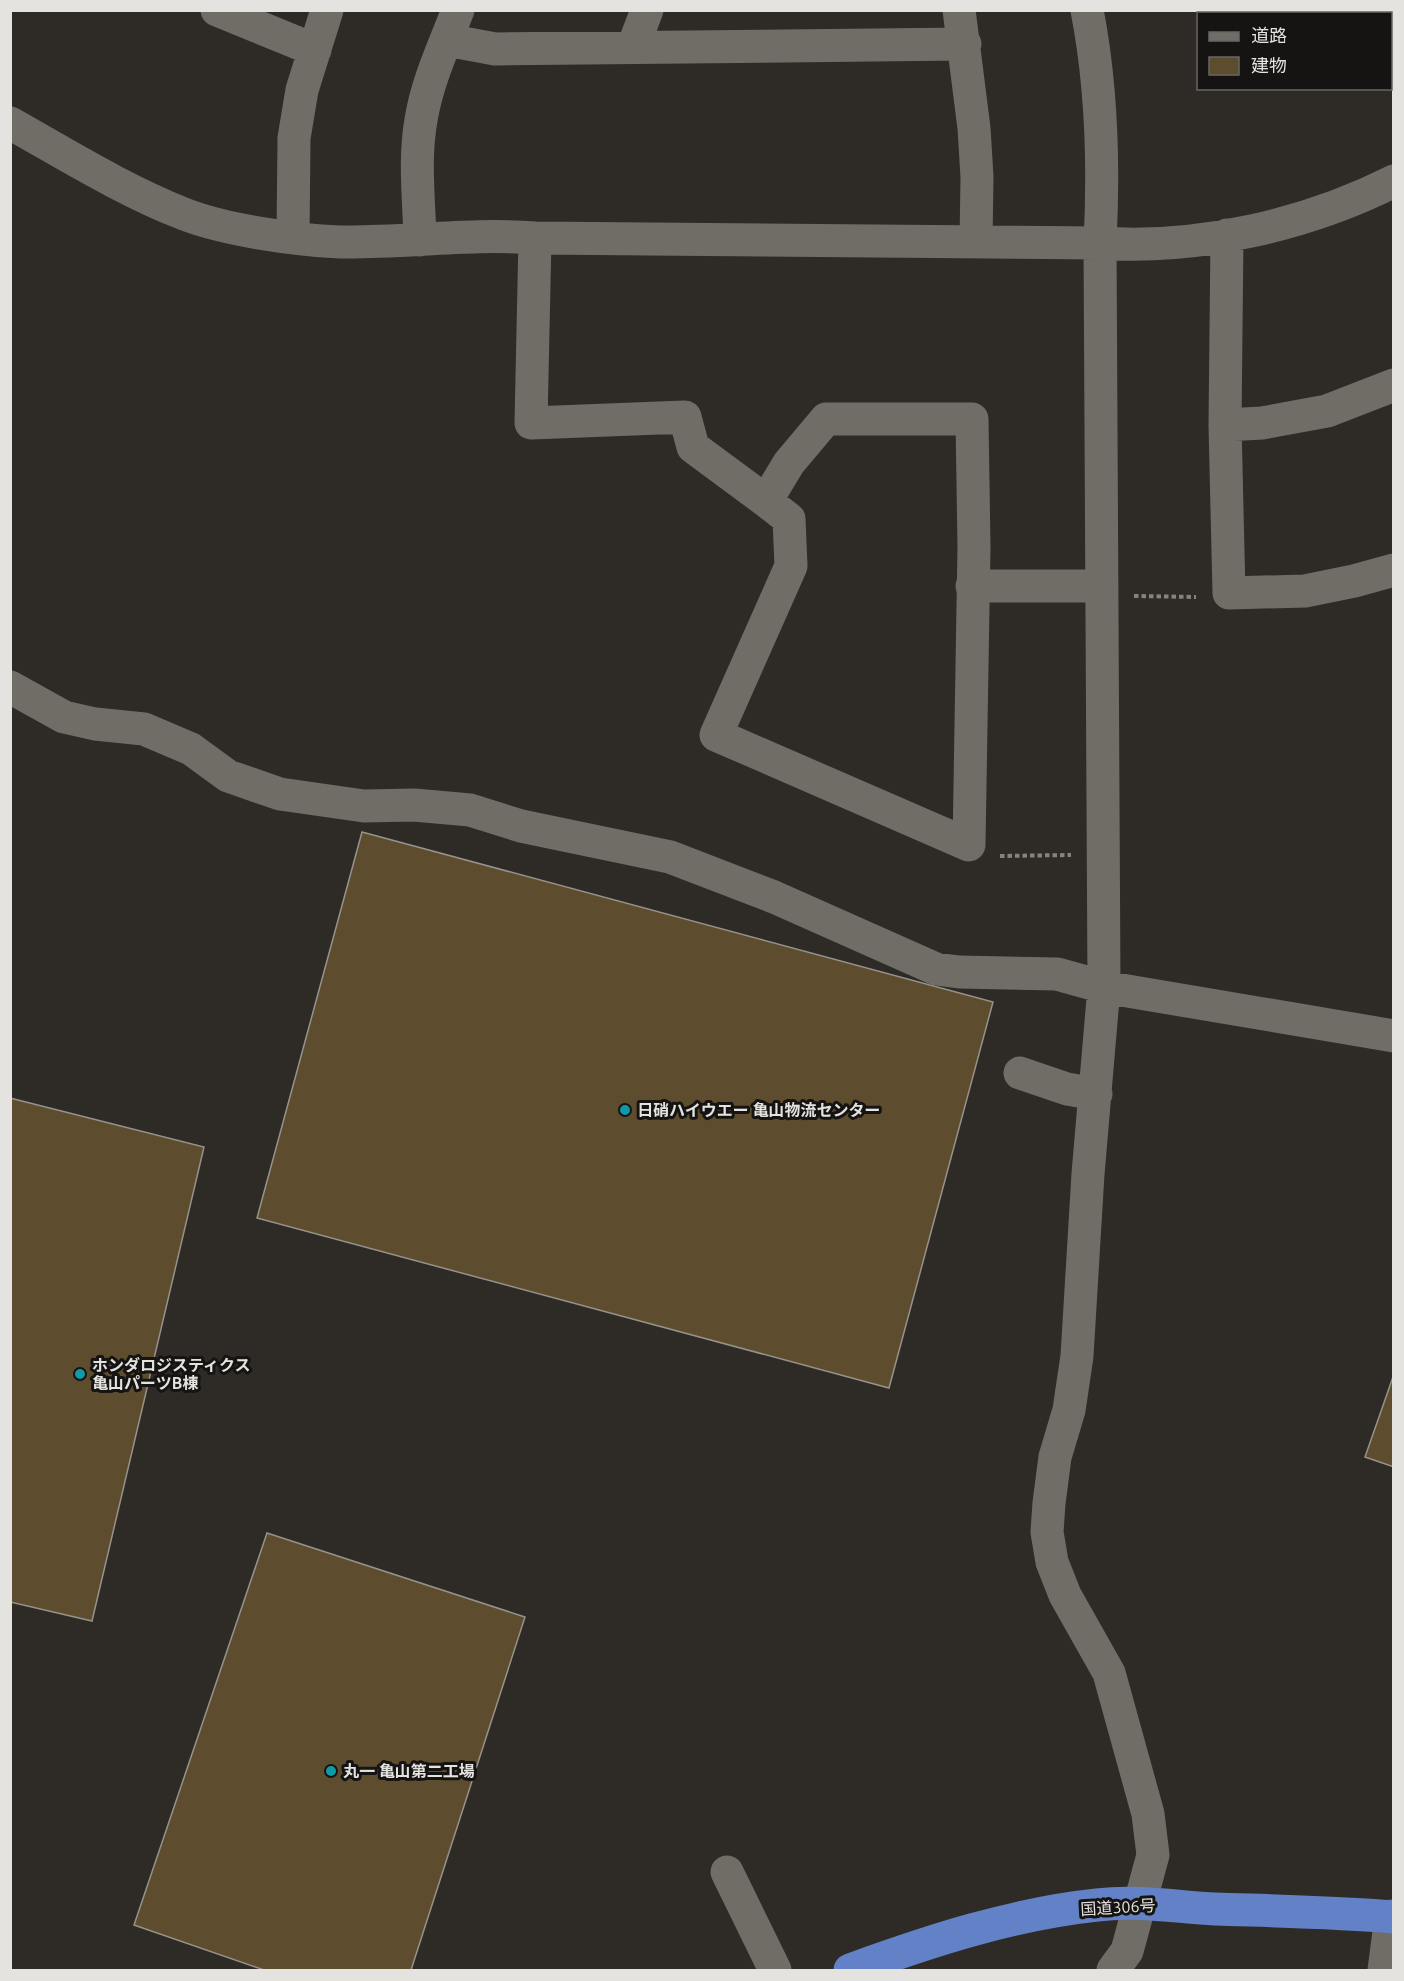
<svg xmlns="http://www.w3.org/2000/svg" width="1404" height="1981" font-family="Ubuntu,'Noto Sans JP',sans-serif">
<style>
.building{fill:#5d4d2e;stroke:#96928c;stroke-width:1.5}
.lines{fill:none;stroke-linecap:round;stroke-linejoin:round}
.path{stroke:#85837e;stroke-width:4;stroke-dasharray:4.5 3;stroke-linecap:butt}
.minor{stroke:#706d67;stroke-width:33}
.highway{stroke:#6381c7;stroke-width:33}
.culture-dot{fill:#0f9aa8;stroke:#151412;stroke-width:2}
.labels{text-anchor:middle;stroke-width:6;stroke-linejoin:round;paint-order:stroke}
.poi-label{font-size:16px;font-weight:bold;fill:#e4e3df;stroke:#151412;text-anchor:start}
.street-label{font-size:16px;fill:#e4e3df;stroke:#151412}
</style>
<rect width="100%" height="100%" fill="#2e2b26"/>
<!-- building -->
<path class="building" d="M362 832 993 1002 889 1388 257 1218Z
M10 1098 204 1147 92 1621 10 1602Z
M1394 1374V1467L1365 1457Z
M267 1533 525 1617 411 1970H264L134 1925Z"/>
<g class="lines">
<!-- path -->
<path class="path" d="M1134 596 1196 597
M1000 856 1071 855"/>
<!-- minor -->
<path class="minor" d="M217 10 315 50
M959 10 974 128 977 177 976 242
M1087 10C1102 87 1104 165 1100 243L1104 987 1088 1174 1077 1356 1069 1410 1055 1457 1049 1503 1047 1532 1052 1562 1065 1595 1109 1673 1148 1814 1153 1855 1127 1951 1113 1970
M1221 10V14
M1390 27 1394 26
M447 40 495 49 965 44
M633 47 647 10
M10 123C67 155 123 190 184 214 225 230 294 240 340 242 405 243 470 233 535 238L1100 243C1197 250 1307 225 1394 181
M1227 235 1225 425 1229 593 1305 591 1354 581 1394 570
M293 237 294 138 302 90 327 10
M535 238 531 423 685 417 693 447 766 501 789 463 826 419H972L974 547 969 845 716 735 791 566 789 519 766 501
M420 240C419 200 414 159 421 120 427 82 444 46 458 10
M1225 425 1262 423 1327 411 1394 385
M972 586H1102
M10 687 64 717 95 724 144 729 191 749 228 776 280 794 364 806 414 805 470 810 521 826 670 857 774 897 936 969 959 972 1057 974 1104 987 1394 1036
M1020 1073 1067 1089 1096 1094
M727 1872 775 1970
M1384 1970 1391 1916"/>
<!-- highway -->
<path class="highway" d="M850 1970C930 1941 1012 1914 1097 1905 1137 1900 1176 1907 1215 1909 1275 1911 1334 1912 1394 1917"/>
</g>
<!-- markers -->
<g class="culture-dot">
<circle cx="625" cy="1110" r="6"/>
<circle cx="80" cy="1374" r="6"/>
<circle cx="331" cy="1771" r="6"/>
</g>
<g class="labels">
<!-- poi labels -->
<g class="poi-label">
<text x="637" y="1116">日硝ハイウエー 亀山物流センター</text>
<text x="92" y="1371">ホンダロジスティクス<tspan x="92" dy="18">亀山パーツB棟</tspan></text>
<text x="343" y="1777">丸一 亀山第二工場</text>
</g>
<!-- street labels -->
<g class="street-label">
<text transform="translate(1118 1907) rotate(-3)" y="6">国道306号</text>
</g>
</g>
<!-- border -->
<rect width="1404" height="1981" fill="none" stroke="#e4e3df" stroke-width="24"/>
<!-- legend -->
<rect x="1197" y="12" width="195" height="78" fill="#151412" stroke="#686764" stroke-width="1.5"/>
<rect x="1209" y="32" width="30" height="9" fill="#706d67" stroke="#686764" stroke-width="1.5"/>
<text x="1251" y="42" font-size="18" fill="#e4e3df">道路</text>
<rect x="1209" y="57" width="30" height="18" fill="#5d4d2e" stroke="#686764" stroke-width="1.5"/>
<text x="1251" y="72" font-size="18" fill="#e4e3df">建物</text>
</svg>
